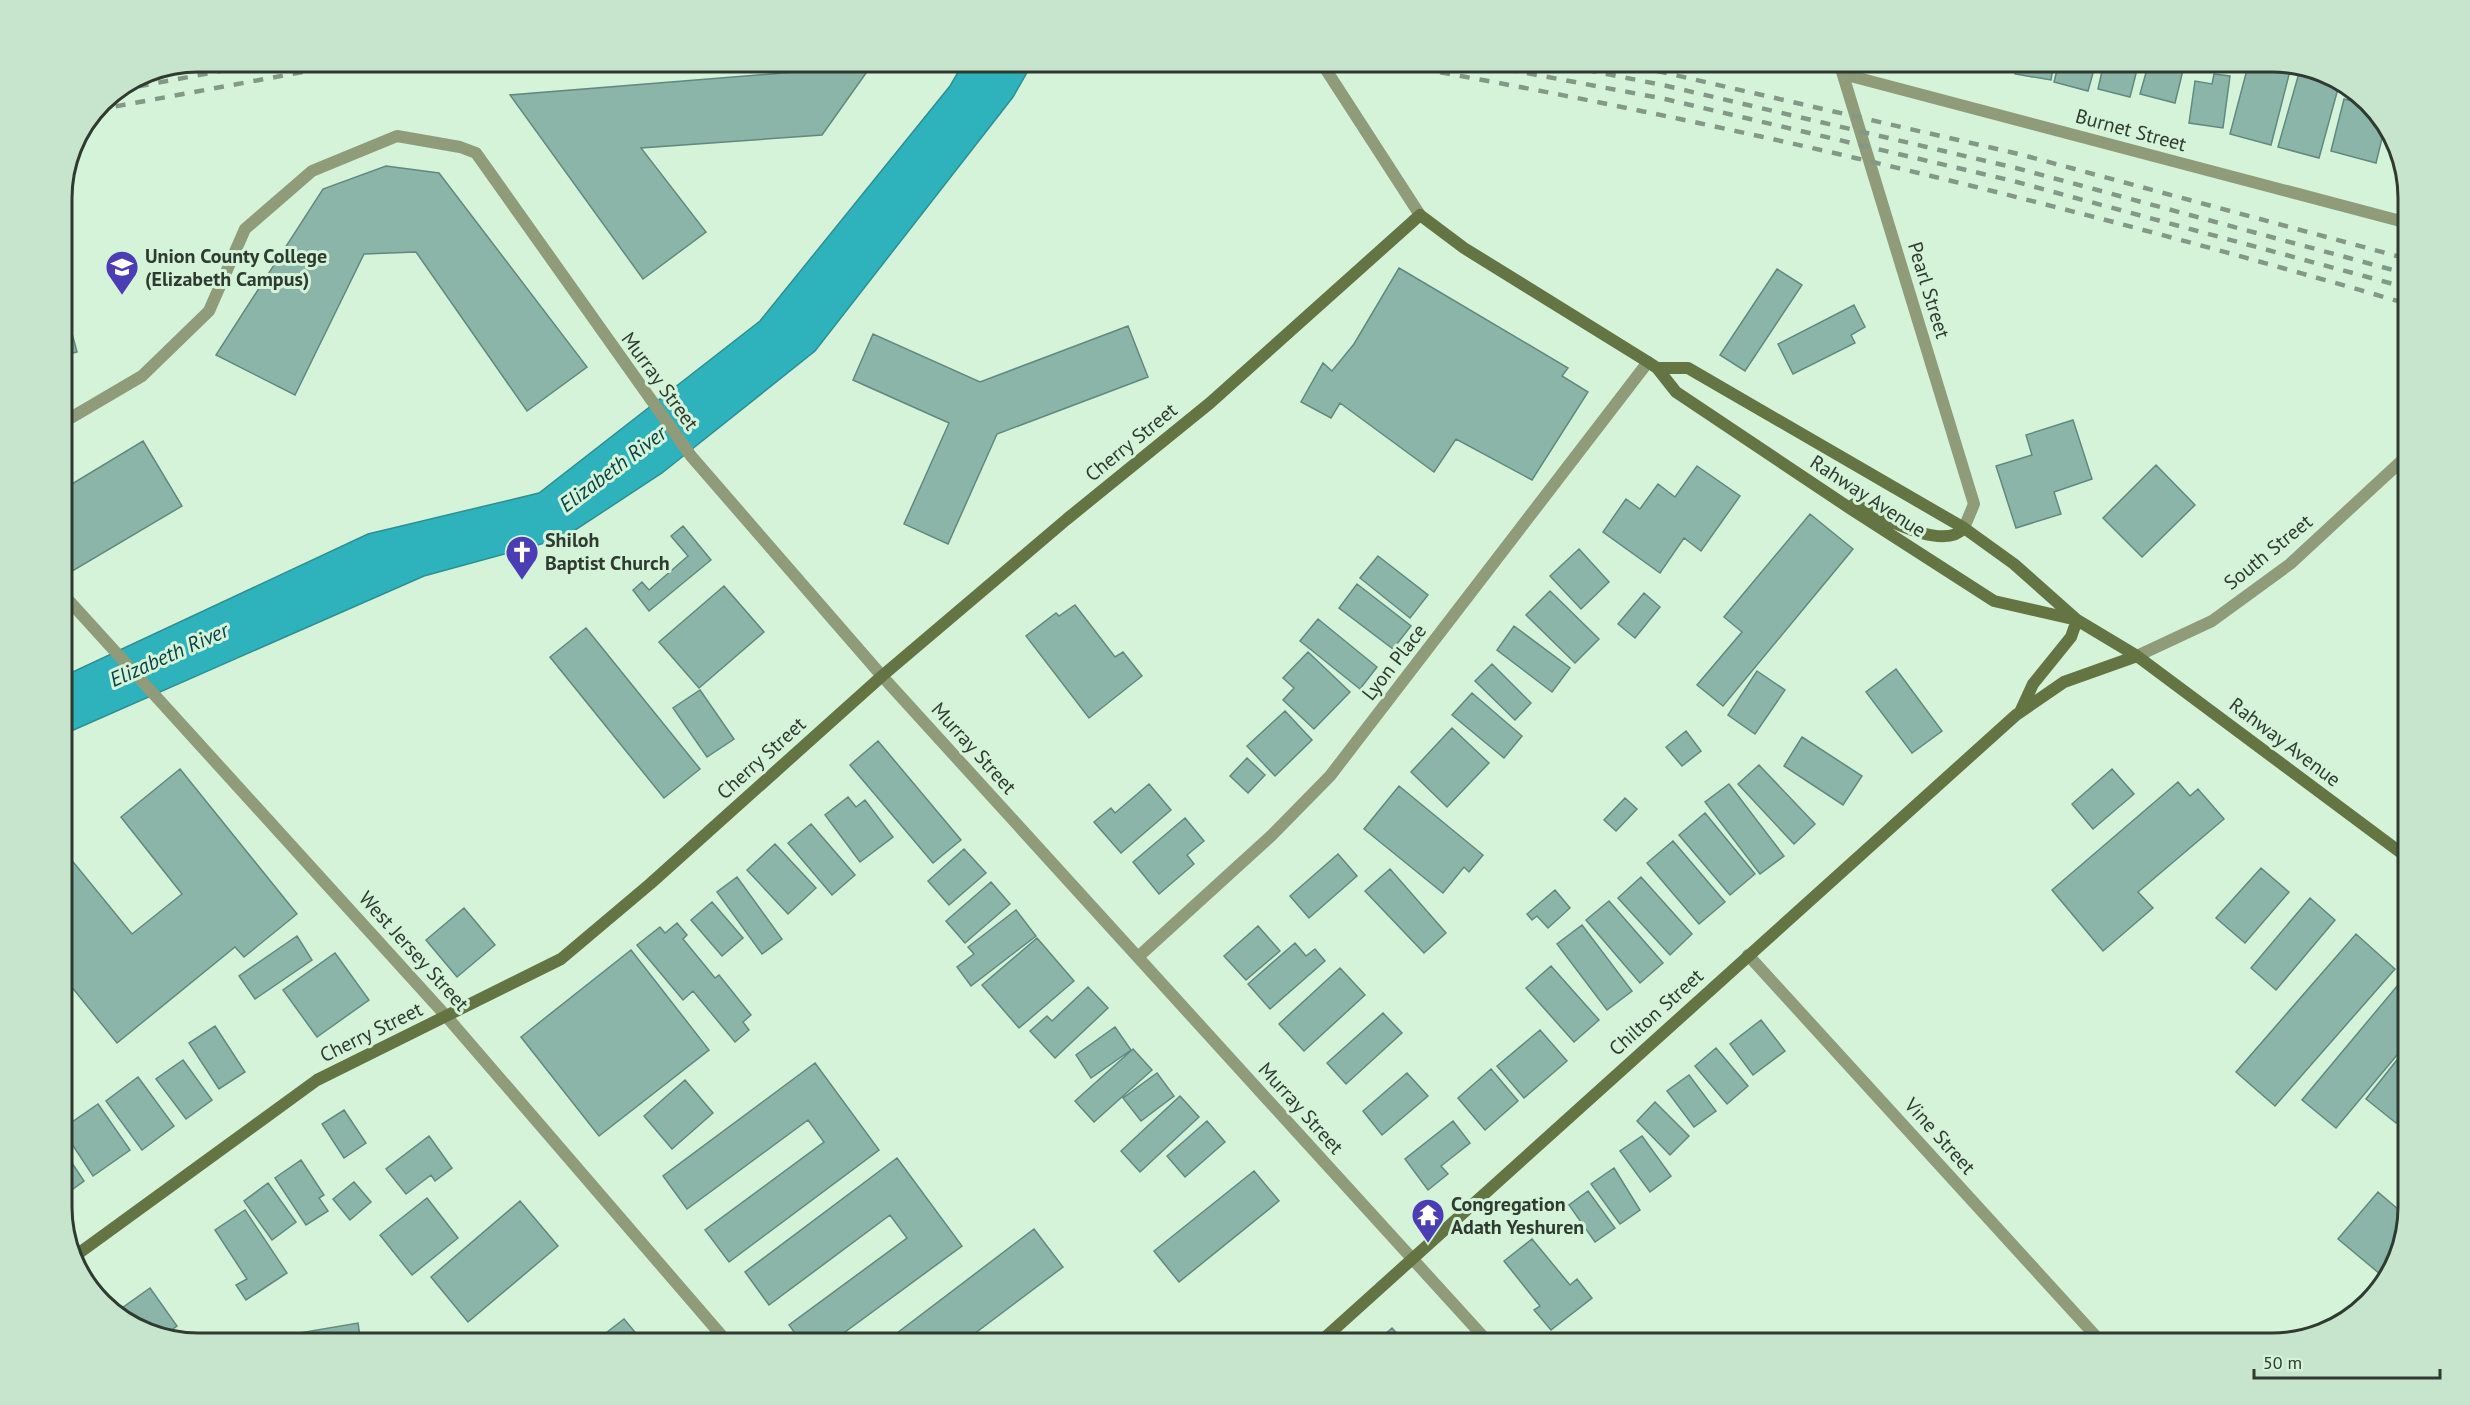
<svg xmlns="http://www.w3.org/2000/svg" width="2470" height="1405" font-family="'PT Sans',sans-serif">
<style>
.water{fill:#2eb3bd;stroke:#2e8f93;stroke-width:1.5}
.building{fill:#8cb5aa;stroke:#61897f;stroke-width:1.5}
.lines{fill:none;stroke-linecap:round;stroke-linejoin:round}
.minor{stroke:#8f9b79;stroke-width:12}
.tertiary{stroke:#8f9b79;stroke-width:12}
.secondary{stroke:#647443;stroke-width:12}
.rail{stroke:#839886;stroke-width:4.5;stroke-dasharray:10 10;stroke-linecap:butt}
.labels{text-anchor:middle;stroke-width:6;stroke-linejoin:round;paint-order:stroke}
.street-label{font-size:20px;fill:#2f3b31;stroke:#d4f3d9}
.poi-label{font-size:20px;font-weight:bold;fill:#2f3b31;stroke:#d4f3d9;text-anchor:start}
.water-label{font-size:21px;font-style:italic;fill:#074246;stroke:#d4f3d9}
.rim{fill:none;stroke:#2f3b31;stroke-width:3}
</style>
<rect width="100%" height="100%" fill="#d4f3d9"/>
<!-- water -->
<path class="water" d="M964 62H1033L1013 97 815 351 662 473 563 538 424 576 62 735V677L368 534 539 493 760 321 950 86Z"/>
<!-- building -->
<path class="building" d="M2017 62H2054L2051 80 2015 74Z
M2059 62H2096L2088 91 2054 82Z
M2104 62H2139L2130 97 2098 89Z
M2149 62H2185L2175 103 2140 94Z
M2249 62H2272L2291 67 2271 145 2230 134Z
M871 66 822 135 641 148 706 232 643 279 510 95Z
M2299 73 2339 85 2319 158 2278 147Z
M2214 74 2230 76 2223 128 2189 123 2195 81 2212 84Z
M2344 99 2367 105 2386 122 2376 163 2331 151Z
M386 166 439 173 587 367 527 411 416 252 364 254 295 395 216 355 323 189Z
M1399 268 1568 368 1562 376 1588 392 1532 480 1456 439 1434 472 1340 403 1331 418 1301 402 1323 363 1332 371 1354 344Z
M1777 269 1802 285 1745 371 1720 355Z
M1854 305 1865 327 1851 335 1855 343 1793 374 1778 344Z
M70 326 77 352 62 356V327Z
M1128 326 1148 377 997 434 948 544 904 524 949 423 853 380 873 334 980 382Z
M2073 420 2092 479 2054 492 2061 514 2016 528 1996 466 2032 455 2026 435Z
M143 441 182 506 69 573 62 560V490Z
M2156 465 2195 505 2142 557 2103 518Z
M1697 466 1740 496 1701 551 1684 538 1660 573 1603 532 1626 499 1640 509 1658 484 1675 497Z
M1810 514 1853 549 1723 706 1697 685 1742 632 1724 617Z
M683 526 711 560 649 611 633 590 642 582 649 590 688 556 671 536Z
M1579 549 1609 582 1581 609 1550 576Z
M1378 556 1428 595 1410 618 1360 578Z
M1357 584 1411 626 1393 649 1339 608Z
M724 586 764 632 699 688 659 642Z
M1550 591 1599 639 1575 663 1526 615Z
M1644 593 1660 607 1635 638 1618 624Z
M1075 605 1115 657 1123 652 1142 676 1089 718 1026 636 1056 613 1059 616Z
M1318 619 1377 667 1360 689 1300 641Z
M1514 626 1570 668 1552 692 1497 650Z
M586 628 700 769 664 798 550 657Z
M1308 652 1350 692 1314 729 1283 700 1294 688 1283 678Z
M1492 664 1531 703 1515 720 1475 681Z
M1896 669 1942 731 1912 753 1866 692Z
M1757 671 1785 690 1755 734 1728 715Z
M700 690 734 739 707 757 673 708Z
M1472 693 1522 736 1504 758 1452 715Z
M1285 711 1312 740 1275 776 1247 746Z
M1452 728 1489 763 1447 807 1411 772Z
M1686 731 1701 751 1682 766 1666 747Z
M1802 737 1862 776 1843 805 1784 766Z
M878 741 961 840 933 863 850 765Z
M1247 758 1265 775 1248 793 1230 776Z
M1759 765 1815 824 1794 844 1738 784Z
M180 769 297 914 244 957 235 947 117 1043 62 975V854L65 852 132 934 182 894 121 817Z
M2112 769 2134 794 2093 829 2072 804Z
M2178 782 2190 796 2198 789 2224 819 2138 892 2153 908 2103 951 2052 890Z
M1149 784 1171 810 1121 853 1094 822 1111 808 1115 813Z
M1729 784 1784 856 1760 874 1705 802Z
M1399 786 1483 855 1469 872 1464 867 1443 893 1364 829Z
M848 797 856 807 865 800 893 837 860 862 825 815Z
M1625 798 1637 809 1616 831 1604 820Z
M1705 813 1755 874 1730 895 1679 835Z
M1185 818 1204 841 1187 855 1194 864 1159 894 1133 862Z
M811 824 855 875 832 895 788 843Z
M1673 841 1725 902 1699 924 1647 863Z
M775 844 816 888 788 914 747 870Z
M964 849 986 873 949 905 928 881Z
M1338 854 1357 876 1309 918 1290 896Z
M2261 868 2289 892 2245 943 2216 918Z
M1390 869 1446 933 1424 953 1365 891Z
M737 877 782 939 762 954 717 892Z
M1641 877 1692 934 1670 955 1618 898Z
M991 882 1010 904 965 943 946 921Z
M1555 890 1570 908 1548 928 1537 916 1532 920 1527 914Z
M2310 898 2335 920 2276 990 2251 968Z
M1609 901 1663 963 1640 983 1586 920Z
M712 902 743 938 722 956 691 920Z
M464 908 495 945 457 977 426 940Z
M1016 910 1036 936 971 986 957 967 974 954 968 947Z
M677 923 687 935 683 939 715 978 719 975 751 1015 743 1022 749 1030 735 1042 693 991 683 1000 637 945 660 927 665 933Z
M1582 925 1632 991 1607 1010 1557 944Z
M1258 926 1280 951 1246 980 1224 956Z
M2356 934 2395 969 2275 1106 2236 1072Z
M297 936 312 960 255 999 239 976Z
M1037 938 1074 981 1019 1028 982 985Z
M1295 943 1306 956 1315 949 1325 961 1270 1009 1248 984Z
M631 950 709 1050 599 1136 521 1037Z
M335 953 369 1000 317 1037 283 990Z
M1551 966 1599 1020 1574 1042 1526 988Z
M1340 968 1365 995 1304 1051 1279 1024Z
M2408 973V1042L2336 1128 2302 1100Z
M1088 987 1108 1008 1055 1058 1030 1031 1047 1016 1052 1021Z
M1383 1013 1402 1033 1346 1084 1327 1063Z
M1761 1020 1785 1051 1753 1075 1730 1044Z
M215 1026 245 1072 219 1089 189 1043Z
M1115 1027 1131 1050 1091 1078 1076 1055Z
M1540 1030 1567 1061 1524 1098 1497 1066Z
M2408 1046V1107L2396 1123 2366 1099Z
M1716 1048 1748 1086 1727 1104 1695 1066Z
M1133 1049 1152 1070 1094 1122 1075 1101Z
M183 1060 212 1100 186 1119 156 1079Z
M815 1063 879 1150 729 1262 705 1230 824 1142 808 1120 687 1209 663 1176Z
M1491 1069 1518 1101 1485 1130 1458 1098Z
M1157 1073 1174 1096 1141 1121 1123 1098Z
M1407 1073 1428 1096 1382 1135 1363 1111Z
M1689 1075 1716 1111 1694 1127 1667 1091Z
M138 1077 174 1126 142 1150 106 1101Z
M685 1080 713 1113 672 1149 644 1116Z
M1180 1096 1199 1117 1140 1172 1121 1151Z
M1655 1102 1689 1136 1670 1155 1637 1121Z
M98 1104 130 1150 93 1176 62 1129Z
M344 1110 366 1143 344 1158 322 1124Z
M1207 1121 1225 1142 1185 1177 1167 1156Z
M1453 1121 1470 1143 1441 1166 1448 1174 1428 1190 1405 1159Z
M429 1136 452 1168 435 1181 431 1175 406 1194 386 1169Z
M1642 1136 1671 1176 1650 1192 1620 1151Z
M62 1148 84 1181 62 1197Z
M897 1158 962 1246 830 1343H802L789 1325 907 1238 890 1215 769 1305 745 1272Z
M301 1160 324 1195 319 1198 328 1211 306 1225 275 1178Z
M1614 1168 1640 1210 1620 1224 1591 1184Z
M1254 1171 1279 1201 1179 1282 1154 1251Z
M354 1182 371 1202 350 1220 333 1199Z
M268 1183 296 1222 272 1240 244 1201Z
M1588 1191 1615 1228 1595 1242 1569 1205Z
M2378 1192 2406 1216 2390 1275 2386 1279 2338 1239Z
M427 1198 458 1238 412 1275 380 1235Z
M520 1201 558 1246 468 1322 431 1277Z
M245 1210 287 1273 246 1300 236 1285 247 1279 215 1230Z
M1034 1229 1063 1267 962 1343H884Z
M1532 1239 1570 1285 1577 1279 1592 1298 1551 1330 1534 1310 1540 1306 1504 1261Z
M150 1288 177 1326 165 1335 136 1327 122 1308Z
M624 1319 644 1343H593Z
M358 1323 361 1343H295L293 1334Z
M1392 1328 1406 1343H1375Z"/>
<g class="lines">
<!-- minor -->
<path class="minor" d="M1843 74 2408 223
M62 423 142 376 209 311 245 229 312 171 397 136 460 147 476 153 691 456 882 676 1489 1343
M2137 656 2212 621 2290 564 2408 455
M1748 955 2102 1343
M1138 957 1271 836 1330 776 1648 362"/>
<!-- tertiary -->
<path class="tertiary" d="M1321 62 1420 215
M1839 62 1974 504 1964 528
M62 593 447 1017 728 1343"/>
<!-- secondary -->
<path class="secondary" d="M1657 368H1688L1964 528 2014 564 2077 620 2137 656 2408 858
M1854 504C1879 515 1943 553 1964 528
M2021 710 2033 684 2071 637 2077 620
M75 1256 317 1080 561 959 650 884 882 676 1067 519 1210 403 1420 215 1464 248 1648 362 1657 368 1676 392 1851 509 1994 601 2077 620
M1319 1343 2016 715 2064 682 2137 656"/>
<!-- rail -->
<path class="rail" d="M1381 62C1728 121 2070 205 2408 304
M1468 62 1665 99 2013 181 2408 288
M1547 62 1667 86 2016 168 2408 274
M1618 62 2019 154 2408 259
M119 90 269 62
M96 110 357 62"/>
</g>
<!-- icons -->
<defs>
<g id="university-pin" transform="scale(1.725)"><path d="M0 17L-7.5 6A9.5 9.5 0 1 1 7.5 6Z" fill="#4b3db4" stroke="#d4f3d9"/><path d="M0-5L7-2L0 1L-7-2ZM-4 1L0 2.5L4 1V4Q0 6-4 4Z" fill="#fff"/></g>
<g id="church-pin" transform="scale(1.725)"><path d="M0 17L-7.5 6A9.5 9.5 0 1 1 7.5 6Z" fill="#4b3db4" stroke="#d4f3d9"/><path d="M-1.2-6h2.4v3.5h3.3v2.4h-3.3V6h-2.4V-.1h-3.3v-2.4h3.3Z" fill="#fff"/></g>
<g id="temple-pin" transform="scale(1.725)"><path d="M0 17L-7.5 6A9.5 9.5 0 1 1 7.5 6Z" fill="#4b3db4" stroke="#d4f3d9"/><path d="M0-6L5-2H3V0L6.5 2.5H4V6H1.5V3h-3V6H-4V2.5H-6.5L-3 0V-2H-5Z" fill="#fff"/></g>
</defs>
<g fill-rule="evenodd">
<use href="#university-pin" x="122" y="267"/>
<use href="#church-pin" x="522" y="552"/>
<use href="#temple-pin" x="1428" y="1215"/>
</g>
<g class="labels">
<!-- street labels -->
<g class="street-label">
<text transform="translate(2131 130) rotate(15)" y="7">Burnet Street</text>
<text transform="translate(1929 290) rotate(73)" y="7">Pearl Street</text>
<text transform="translate(660 381) rotate(54)" y="7">Murray Street</text>
<text transform="translate(1131 442) rotate(-39)" y="7">Cherry Street</text>
<text transform="translate(1868 496) rotate(33)" y="7">Rahway Avenue</text>
<text transform="translate(2268 552) rotate(-39)" y="7">South Street</text>
<text transform="translate(1394 662) rotate(-52)" y="7">Lyon Place</text>
<text transform="translate(2285 742) rotate(37)" y="7">Rahway Avenue</text>
<text transform="translate(974 748) rotate(48)" y="7">Murray Street</text>
<text transform="translate(761 758) rotate(-42)" y="7">Cherry Street</text>
<text transform="translate(414 951) rotate(48)" y="7">West Jersey Street</text>
<text transform="translate(1656 1012) rotate(-42)" y="7">Chilton Street</text>
<text transform="translate(371 1032) rotate(-26)" y="7">Cherry Street</text>
<text transform="translate(1301 1108) rotate(48)" y="7">Murray Street</text>
<text transform="translate(1940 1136) rotate(48)" y="7">Vine Street</text>
</g>
<!-- poi labels -->
<g class="poi-label">
<text x="145" y="263">Union County College<tspan x="145" dy="23">(Elizabeth Campus)</tspan></text>
<text x="545" y="547">Shiloh<tspan x="545" dy="23">Baptist Church</tspan></text>
<text x="1451" y="1211">Congregation<tspan x="1451" dy="23">Adath Yeshuren</tspan></text>
</g>
<!-- water labels -->
<g class="water-label">
<text transform="translate(613 469) rotate(-37)" y="7">Elizabeth River</text>
<text transform="translate(169 655) rotate(-24)" y="7">Elizabeth River</text>
</g>
</g>
<!-- crop -->
<path d="M0 0H2470V1405H0ZM198 72H2272A126 126 0 0 1 2398 198V1207A126 126 0 0 1 2272 1333H198A126 126 0 0 1 72 1207V198A126 126 0 0 1 198 72Z" fill="#c7e4cc" fill-rule="evenodd"/>
<path class="rim" d="M198 72H2272A126 126 0 0 1 2398 198V1207A126 126 0 0 1 2272 1333H198A126 126 0 0 1 72 1207V198A126 126 0 0 1 198 72Z"/>
<!-- scale -->
<path d="M2254 1369v9h186v-9" fill="none" stroke="#2f3b31" stroke-width="3"/>
<text x="2263" y="1369" font-size="18" fill="#2f3b31" stroke="#d4f3d9" stroke-width="4.5" paint-order="stroke">50 m</text>
</svg>
